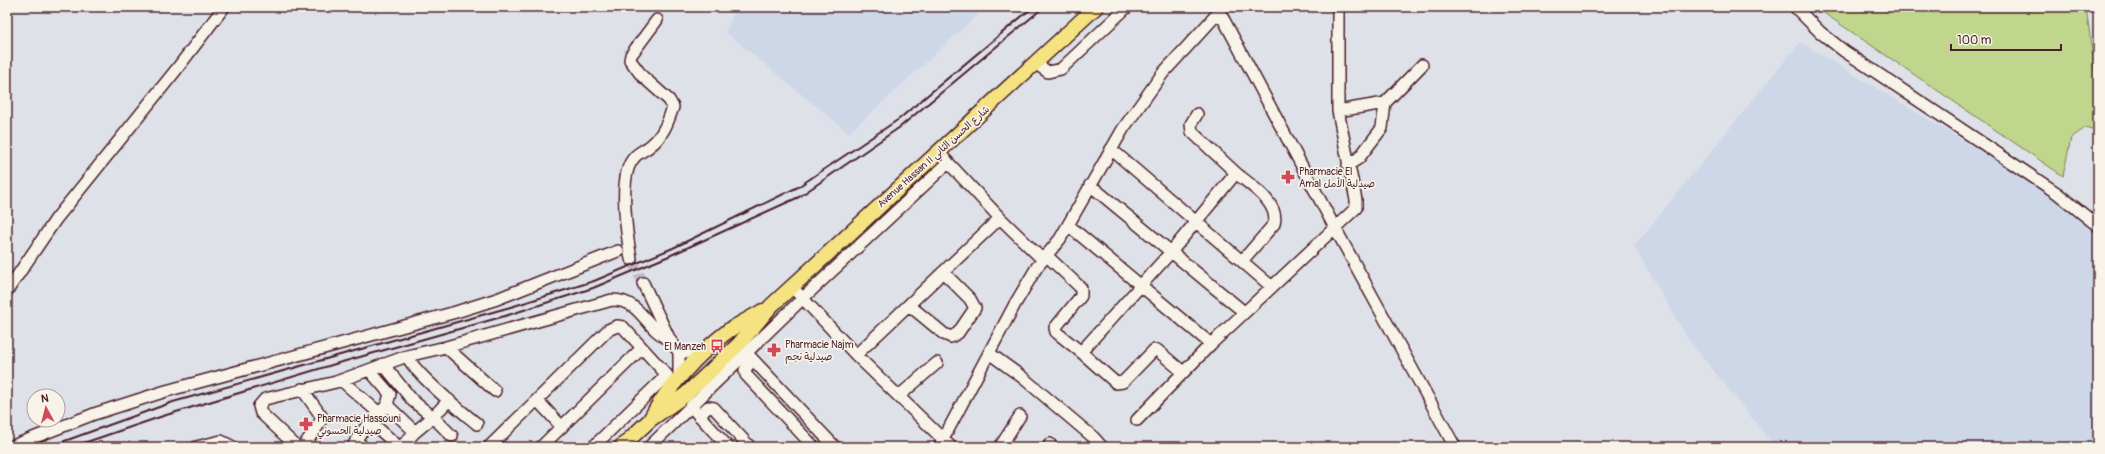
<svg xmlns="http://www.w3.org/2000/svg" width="2105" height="454" font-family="Pangolin,'Playpen Sans Arabic',sans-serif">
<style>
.built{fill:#cdd7e8}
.green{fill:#bfd68c;stroke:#847a5c}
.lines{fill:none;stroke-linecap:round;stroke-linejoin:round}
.minor-tunnel{stroke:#c0bbc2;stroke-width:11;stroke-dasharray:11 5.5;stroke-linecap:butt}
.minor-casing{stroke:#4a1f2b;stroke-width:14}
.major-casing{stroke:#4a1f2b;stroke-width:17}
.minor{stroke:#f7f3e8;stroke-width:11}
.major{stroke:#f5e382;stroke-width:14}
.rail{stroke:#4a1f2b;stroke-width:2}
.labels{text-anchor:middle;stroke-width:3.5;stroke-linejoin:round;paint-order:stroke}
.street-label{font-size:10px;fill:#4a1f2b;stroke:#f7f3e8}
.poi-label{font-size:10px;fill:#4a1f2b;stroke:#f7f3e8;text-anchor:start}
</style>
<rect width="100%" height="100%" fill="#dee2e8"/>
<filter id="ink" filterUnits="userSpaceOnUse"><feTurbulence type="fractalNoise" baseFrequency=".025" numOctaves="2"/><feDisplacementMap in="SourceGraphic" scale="8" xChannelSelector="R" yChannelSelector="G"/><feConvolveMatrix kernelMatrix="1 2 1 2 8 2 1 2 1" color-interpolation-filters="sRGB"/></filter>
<g filter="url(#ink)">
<!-- built -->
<path class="built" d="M737 7H986L849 133 725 32Z
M1800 42 2057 197 2098 234V447H1775L1688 339 1634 246Z"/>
<!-- green -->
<path class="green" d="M1815 7H2086L2098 95V132L2085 128 2071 138 2063 176Z"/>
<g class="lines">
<!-- minor-tunnel -->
<path class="minor-tunnel" d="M631 259 643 283"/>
<!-- minor casing -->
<g class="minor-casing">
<path id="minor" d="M1217 7 1335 228 1455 447
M1795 7 1820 32 1844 51 2057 193 2098 226
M1035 63 1048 72 1061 69 1127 7
M1338 111 1385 103 1422 65
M1111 149 1272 287
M943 157 1000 218 1043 260
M1348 165 1359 158 1382 128 1385 103
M1236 173C1250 185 1280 203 1274 224L1242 261
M1090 185 1244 312
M1068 225 1211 344
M1046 255 1081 288V296L1055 328 1056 332 1081 352 1171 252 1236 173 1192 132 1191 124 1197 114
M631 259C627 236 618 177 633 159 637 153 644 151 650 146 663 136 668 122 673 107L669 100 642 76 630 60 631 55 657 20
M643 283 670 340 679 352 704 353
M792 287 856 355 951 447
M7 291 56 219 176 70 224 7
M909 305 944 334 951 337 958 333 975 308 970 299 943 272
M446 347 495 391
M742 348 835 447
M679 352V377
M1081 352 1116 383 1123 382 1154 350H1157L1183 372
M989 353 1022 377 1093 437 1102 447
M856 355 1000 218
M407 356C416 375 459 409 477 424
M752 359 745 370 746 375 814 447
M383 364 413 401 433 417 449 400
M341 380 379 413
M302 389 322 417 319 424 303 447
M899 396 937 363
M538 401 562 427
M387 405 415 432 433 417 452 436
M695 411 728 447
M699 416 708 407 714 408 750 447
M1137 420 1211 344 1356 208V200L1338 111V7
M372 423 399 447
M356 440 363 447
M10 447 94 414 166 391 456 312 497 299 618 251
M196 447 221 441 233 447
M297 447 261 413 259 406 265 399 336 382 407 356 446 347 612 300C642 300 645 329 670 340
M353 447 359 435 387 405 390 394 369 370
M401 447 415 432
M489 447 608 330 617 326 623 327 667 375 593 447
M541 447 642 348
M649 447 802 299 948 163
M939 447 1015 304 1037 267 1060 239 1123 129 1163 73 1220 11
M1000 447 1020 416
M1048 447 1050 444"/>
</g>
<!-- major casing -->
<g class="major-casing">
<path id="major" d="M651 418C668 386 699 353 728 331 739 324 752 317 763 311
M621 447 651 419 685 395 739 344 771 306 1096 7"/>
</g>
<!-- minor -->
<use href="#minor" class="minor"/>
<!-- major -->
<use href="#major" class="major"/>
<!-- rail -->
<path class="rail" d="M48 447 173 402 514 306 594 281 673 248 798 187 899 119 1033 7
M72 447 163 416 335 364 505 316 593 288 669 256 799 197 900 127 1044 7"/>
</g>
</g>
<!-- icons -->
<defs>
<g id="pharmacy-bare" transform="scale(1.08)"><path d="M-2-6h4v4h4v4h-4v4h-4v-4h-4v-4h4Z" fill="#d1495b" stroke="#f7f3e8" stroke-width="2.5" paint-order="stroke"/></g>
<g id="bus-bare" transform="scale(1.08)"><path d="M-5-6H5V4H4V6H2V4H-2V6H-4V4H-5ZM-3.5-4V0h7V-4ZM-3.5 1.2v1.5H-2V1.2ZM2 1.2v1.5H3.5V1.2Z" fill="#d1495b" stroke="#f7f3e8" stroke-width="2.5" paint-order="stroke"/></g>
</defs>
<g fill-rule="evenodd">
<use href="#pharmacy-bare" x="1288" y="177"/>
<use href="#bus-bare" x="717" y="346"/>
<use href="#pharmacy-bare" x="774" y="350"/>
<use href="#pharmacy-bare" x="306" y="424"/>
</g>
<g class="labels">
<!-- street labels -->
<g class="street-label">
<text transform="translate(933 156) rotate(-42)" y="4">Avenue Hassan II شارع الحسن الثاني</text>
</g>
<!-- poi labels -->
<g class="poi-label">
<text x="1299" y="175">Pharmacie El<tspan x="1299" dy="12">Amal صيدلية الأمل</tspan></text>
<text x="785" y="348">Pharmacie Najm<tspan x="785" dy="12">صيدلية نجم</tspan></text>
<text x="706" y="350" text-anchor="end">El Manzeh</text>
<text x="317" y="422">Pharmacie Hassouni<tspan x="317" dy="12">صيدلية الحسوني</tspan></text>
</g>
</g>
<!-- margin -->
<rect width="2105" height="454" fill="none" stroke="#f7f3e8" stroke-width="24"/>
<rect x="12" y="12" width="2081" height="430" fill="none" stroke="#4a1f2b" stroke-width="1.5" filter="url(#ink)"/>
<!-- north arrow -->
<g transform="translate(46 408) rotate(353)"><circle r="19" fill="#f7f3e8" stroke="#b29e9c"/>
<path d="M0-3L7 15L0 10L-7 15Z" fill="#d1495b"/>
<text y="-6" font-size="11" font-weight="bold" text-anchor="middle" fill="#4a1f2b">N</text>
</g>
<!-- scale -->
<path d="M1951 44v6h110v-6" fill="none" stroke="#4a1f2b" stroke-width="2"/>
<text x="1957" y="44" font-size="12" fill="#4a1f2b" stroke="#f7f3e8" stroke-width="3" paint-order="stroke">100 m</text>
</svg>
